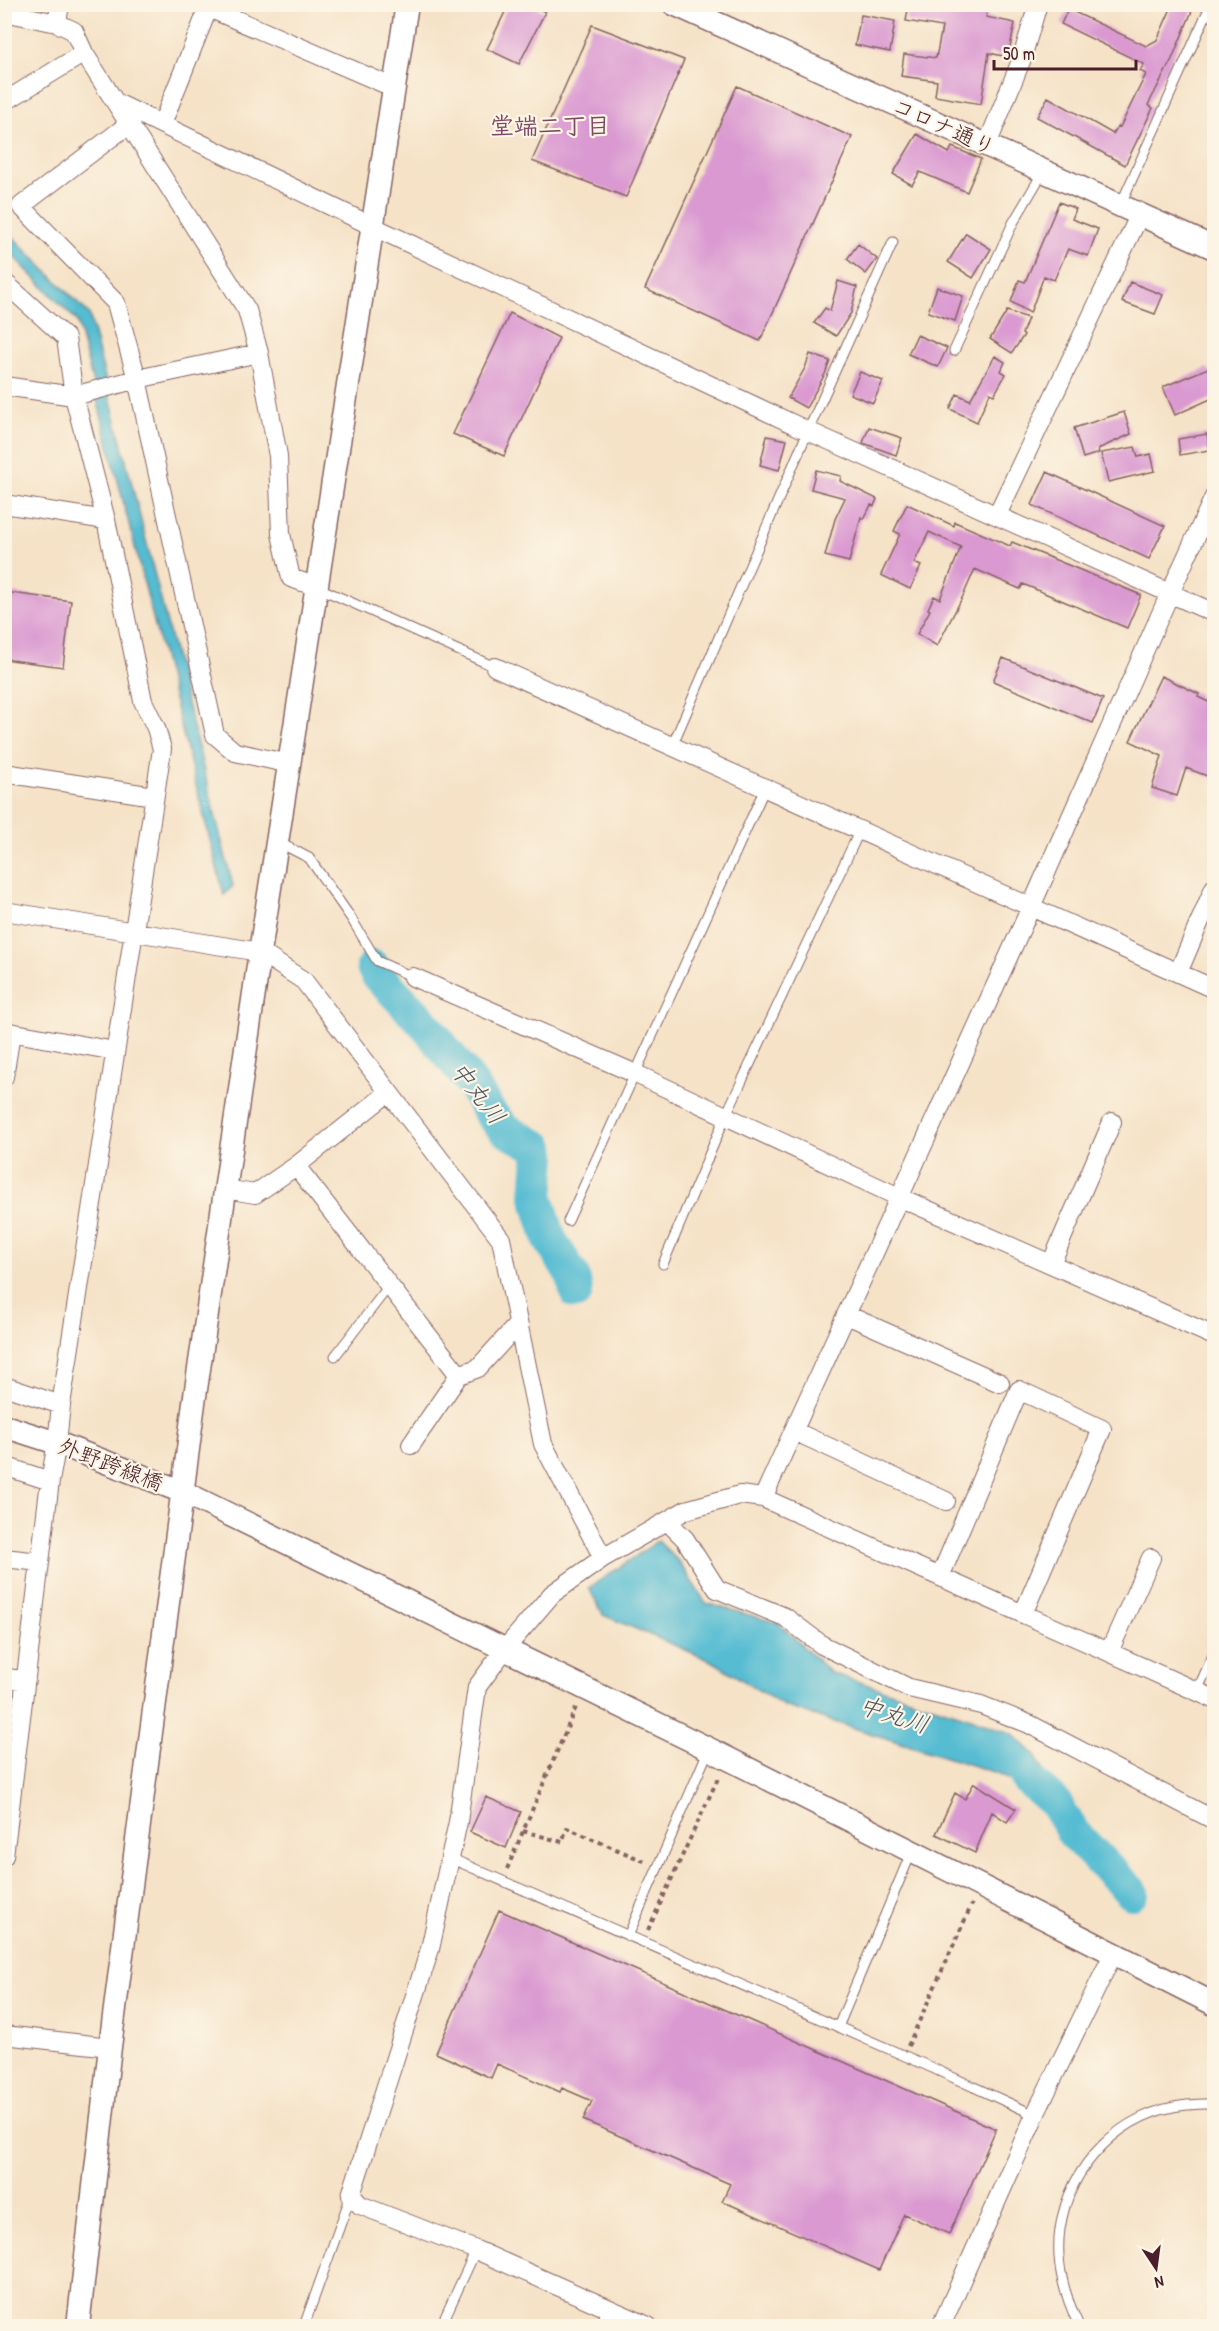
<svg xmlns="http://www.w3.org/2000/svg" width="1219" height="2331" font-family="'Patrick Hand','Klee One',sans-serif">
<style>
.water{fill:#54bcd2;stroke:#4f6e7e;stroke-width:1.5}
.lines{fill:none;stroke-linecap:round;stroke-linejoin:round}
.river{stroke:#54bcd2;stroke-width:34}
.building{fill:#da9ad1}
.service-casing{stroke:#866362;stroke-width:11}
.minor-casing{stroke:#866362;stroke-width:20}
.tertiary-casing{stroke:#866362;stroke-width:25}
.path{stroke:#866362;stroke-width:4;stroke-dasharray:4.5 4.5;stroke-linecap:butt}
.service{stroke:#fff;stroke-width:9}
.minor{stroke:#fff;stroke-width:18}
.tertiary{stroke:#fff;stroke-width:22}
.labels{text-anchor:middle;stroke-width:4.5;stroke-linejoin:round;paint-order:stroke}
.street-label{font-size:22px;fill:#4a1f2b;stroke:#fcf5e5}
.neighbourhood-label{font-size:24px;font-weight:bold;fill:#7c4a65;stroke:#fcf5e5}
.water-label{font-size:24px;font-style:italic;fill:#4e5665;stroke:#fcf5e5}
</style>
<rect width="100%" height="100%" fill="#fcf5e5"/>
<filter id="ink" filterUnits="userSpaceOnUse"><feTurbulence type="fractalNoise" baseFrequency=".0167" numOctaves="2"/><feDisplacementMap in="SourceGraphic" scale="12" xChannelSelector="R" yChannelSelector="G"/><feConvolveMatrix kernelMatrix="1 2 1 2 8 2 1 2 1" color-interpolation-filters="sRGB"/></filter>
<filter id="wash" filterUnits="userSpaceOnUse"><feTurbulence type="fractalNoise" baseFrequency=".008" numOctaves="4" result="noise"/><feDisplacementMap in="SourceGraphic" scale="24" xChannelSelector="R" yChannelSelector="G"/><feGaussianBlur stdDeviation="1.35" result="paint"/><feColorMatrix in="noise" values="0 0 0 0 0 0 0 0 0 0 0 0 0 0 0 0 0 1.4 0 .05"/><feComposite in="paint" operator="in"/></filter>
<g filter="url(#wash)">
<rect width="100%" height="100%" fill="#f5e2c7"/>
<!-- water -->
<path class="water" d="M4 228 89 314 233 886 224 895 77 321 5 248Z
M658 1541 678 1561 706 1603 778 1623 831 1673 965 1716 1013 1734 1035 1755 1053 1787 1060 1811 1000 1774 784 1706 714 1662 603 1615 589 1588Z"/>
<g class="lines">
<!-- river -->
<path class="river" d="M373 967 378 976 423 1022 470 1081 490 1113 505 1130 538 1147 540 1154 537 1197 550 1240 573 1276 576 1292
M1027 1779 1055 1803 1074 1834 1132 1893"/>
</g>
<g id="blocks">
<!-- building -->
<path class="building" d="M509 4H530L545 12 519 64 487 49Z
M909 4H988L986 17 1015 23 1008 57 989 53 981 104 935 96 937 81 901 76 904 54 936 58 942 27 906 21Z
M1173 4H1195L1172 59 1148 105 1153 108 1125 165 1037 117 1048 97 1113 134 1118 126 1120 127 1146 74 1140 71 1144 64 1061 24 1068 9 1146 46 1157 40Z
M861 15 895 21 890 52 855 45Z
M592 25 684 60 626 197 532 161Z
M737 86 852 137 760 341 645 289Z
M917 134 949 153 952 147 981 159 967 192 920 172 912 185 893 174Z
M1059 202 1076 209 1072 219 1098 229 1088 256 1068 249 1054 280 1044 276 1030 313 1011 302 1019 280 1025 282Z
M966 233 991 249 973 278 948 262Z
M858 244 877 259 866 274 847 259Z
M838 281 857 287 851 313 836 336 814 323 825 308 830 311Z
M1130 282 1163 295 1155 314 1122 302Z
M937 287 963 296 955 321 928 312Z
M1007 311 1028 318 1022 334 1024 335 1012 353 990 339Z
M510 313 559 338 504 456 453 434Z
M917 335 947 348 938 367 908 354Z
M810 354 830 361 825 374 806 408 788 398 805 368Z
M995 356 1005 362 1001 371 1006 374 994 395 990 393 977 422 950 409 957 394 970 400Z
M1208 368 1215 382V397L1175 415 1163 387Z
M860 372 883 381 873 403 850 394Z
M1124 412 1131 434 1098 449 1099 453 1083 458 1074 428Z
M869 427 902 438 896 455 863 443Z
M1207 434 1210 450 1180 455 1178 439Z
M767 436 787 440 779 470 760 465Z
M1135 447 1138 457 1151 454 1155 471 1108 482 1101 453Z
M816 470 841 476 840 481 877 499 874 506 871 505 864 519 861 517 849 562 825 556 835 519 845 498 811 489Z
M1047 472 1165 526 1149 559 1032 505Z
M907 504 954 526 955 522 1010 546 1012 542 1141 595 1127 628 1023 584 1020 589 975 569 963 596 937 646 917 634 930 610 928 609 934 596 940 599 961 547 929 532 914 563 921 566 910 589 881 575 900 534 894 531Z
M4 592 71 601 63 667 4 659Z
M1003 658 1103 699 1093 723 993 681Z
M1161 676 1199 694 1198 697 1215 705V779L1186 768 1177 796 1152 788 1162 756 1130 741Z
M974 1783 1016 1809 1007 1822 992 1812 975 1853 936 1834 955 1793 965 1799Z
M486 1797 521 1812 506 1848 470 1832Z
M499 1910 996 2129 949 2234 904 2214 879 2270 722 2201 730 2184 583 2120 592 2101 562 2088 560 2092 497 2064 491 2078 436 2053Z"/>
</g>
</g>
<g filter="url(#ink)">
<use href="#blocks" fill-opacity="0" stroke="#866362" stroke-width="1.5"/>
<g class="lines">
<!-- service casing -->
<g class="service-casing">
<path id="service" d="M1120 206 1211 4
M954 351 1013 223 1043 172
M317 587 495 667
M672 746 808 431 893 242
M278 842 309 858 351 918 377 961 413 977
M568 1221 765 788
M663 1264 726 1115 860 830
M335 1356 389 1286
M1197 1691 1214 1653
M450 1858 928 2066 1035 2115
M628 1936 709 1749
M838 2027 911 1853
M304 2326 351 2195
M441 2326 476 2250
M599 2326 607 2308
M1079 2326C1065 2296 1055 2264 1060 2229 1069 2165 1122 2111 1187 2105 1196 2105 1206 2103 1214 2104"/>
</g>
<!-- minor casing -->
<g class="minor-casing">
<path id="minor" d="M60 4 57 23 74 31 84 53 247 310 259 353 278 456 281 534 291 578 317 587
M209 8 392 87
M4 12 57 23
M4 102 84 53
M117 103 374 227 808 431 1214 613
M129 124 21 206 116 303 137 379 215 735 235 752 290 764
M162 124 210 4
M987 145 1021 61 1038 4
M4 282 66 338 74 396 106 520 143 701 156 728 162 749 61 1405
M4 386 74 396 137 379 259 353
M4 504 106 520
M997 515 1140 214
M495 667 1214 989
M4 773 154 796
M4 911 260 952 304 981 501 1239 543 1444 603 1558
M1178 973 1214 888
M413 977 636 1074 901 1198 1214 1336
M4 1031 115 1051
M4 1077 11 1033
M296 1166 459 1375
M225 1189 255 1194 296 1166 388 1093
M1051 1264 1112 1122
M847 1315 1000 1383
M4 1386 61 1405 57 1443 50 1481 4 1856
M794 1431 946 1501
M411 1445 459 1375 478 1368 518 1324
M4 1466 50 1481
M763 1498 1031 907 1170 593 1214 497
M667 1521 685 1539 717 1589 785 1617 822 1645 909 1688 981 1705 1029 1724 1214 1820
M4 1558 40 1562
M940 1577 1019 1390 1102 1429 1023 1614
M1109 1652 1151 1558
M4 1678 26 1680
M4 2035 110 2047
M648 2326 476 2250 360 2205 351 2195 430 1949 458 1822 477 1687 505 1649 552 1594 603 1558 686 1510 740 1495 763 1498 1214 1699
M941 2326 1035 2115 1114 1952"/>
</g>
<!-- tertiary casing -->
<g class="tertiary-casing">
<path id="tertiary" d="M674 4 1214 248
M4 1426 57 1443 183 1492 709 1749 1214 2004
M78 2326 110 2047 194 1403 260 952 407 4"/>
</g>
<!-- path -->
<path class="path" d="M523 1831 562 1842 567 1828 646 1862
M507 1869 576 1707
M648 1930 719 1776
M908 2046 972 1904"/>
<!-- service -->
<use href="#service" class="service"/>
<!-- minor -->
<use href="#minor" class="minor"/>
<!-- tertiary -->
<use href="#tertiary" class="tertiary"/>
</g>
</g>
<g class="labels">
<!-- street labels -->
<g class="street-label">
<text transform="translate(944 126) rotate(24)" y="8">コロナ通り</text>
<text transform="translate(111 1464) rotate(21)" y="8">外野跨線橋</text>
</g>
<!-- neighbourhood labels -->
<g class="neighbourhood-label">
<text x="550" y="134">堂端二丁目</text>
</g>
<!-- water labels -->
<g class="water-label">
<text transform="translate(478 1093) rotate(52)" y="8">中丸川</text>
<text transform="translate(894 1715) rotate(18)" y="8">中丸川</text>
</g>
</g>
<!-- margin -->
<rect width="1219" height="2331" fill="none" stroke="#fcf5e5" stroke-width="24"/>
<!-- north arrow -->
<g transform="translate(1156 2268) rotate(167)" stroke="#fcf5e5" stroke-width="4.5" paint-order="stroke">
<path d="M0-4.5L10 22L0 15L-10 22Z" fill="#4a1f2b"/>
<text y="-9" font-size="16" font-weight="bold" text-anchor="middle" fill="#4a1f2b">N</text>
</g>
<!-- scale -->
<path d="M994 60v9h142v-9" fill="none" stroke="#4a1f2b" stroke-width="3"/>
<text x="1003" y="60" font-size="18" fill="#4a1f2b" stroke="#fcf5e5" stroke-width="4.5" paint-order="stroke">50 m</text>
</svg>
